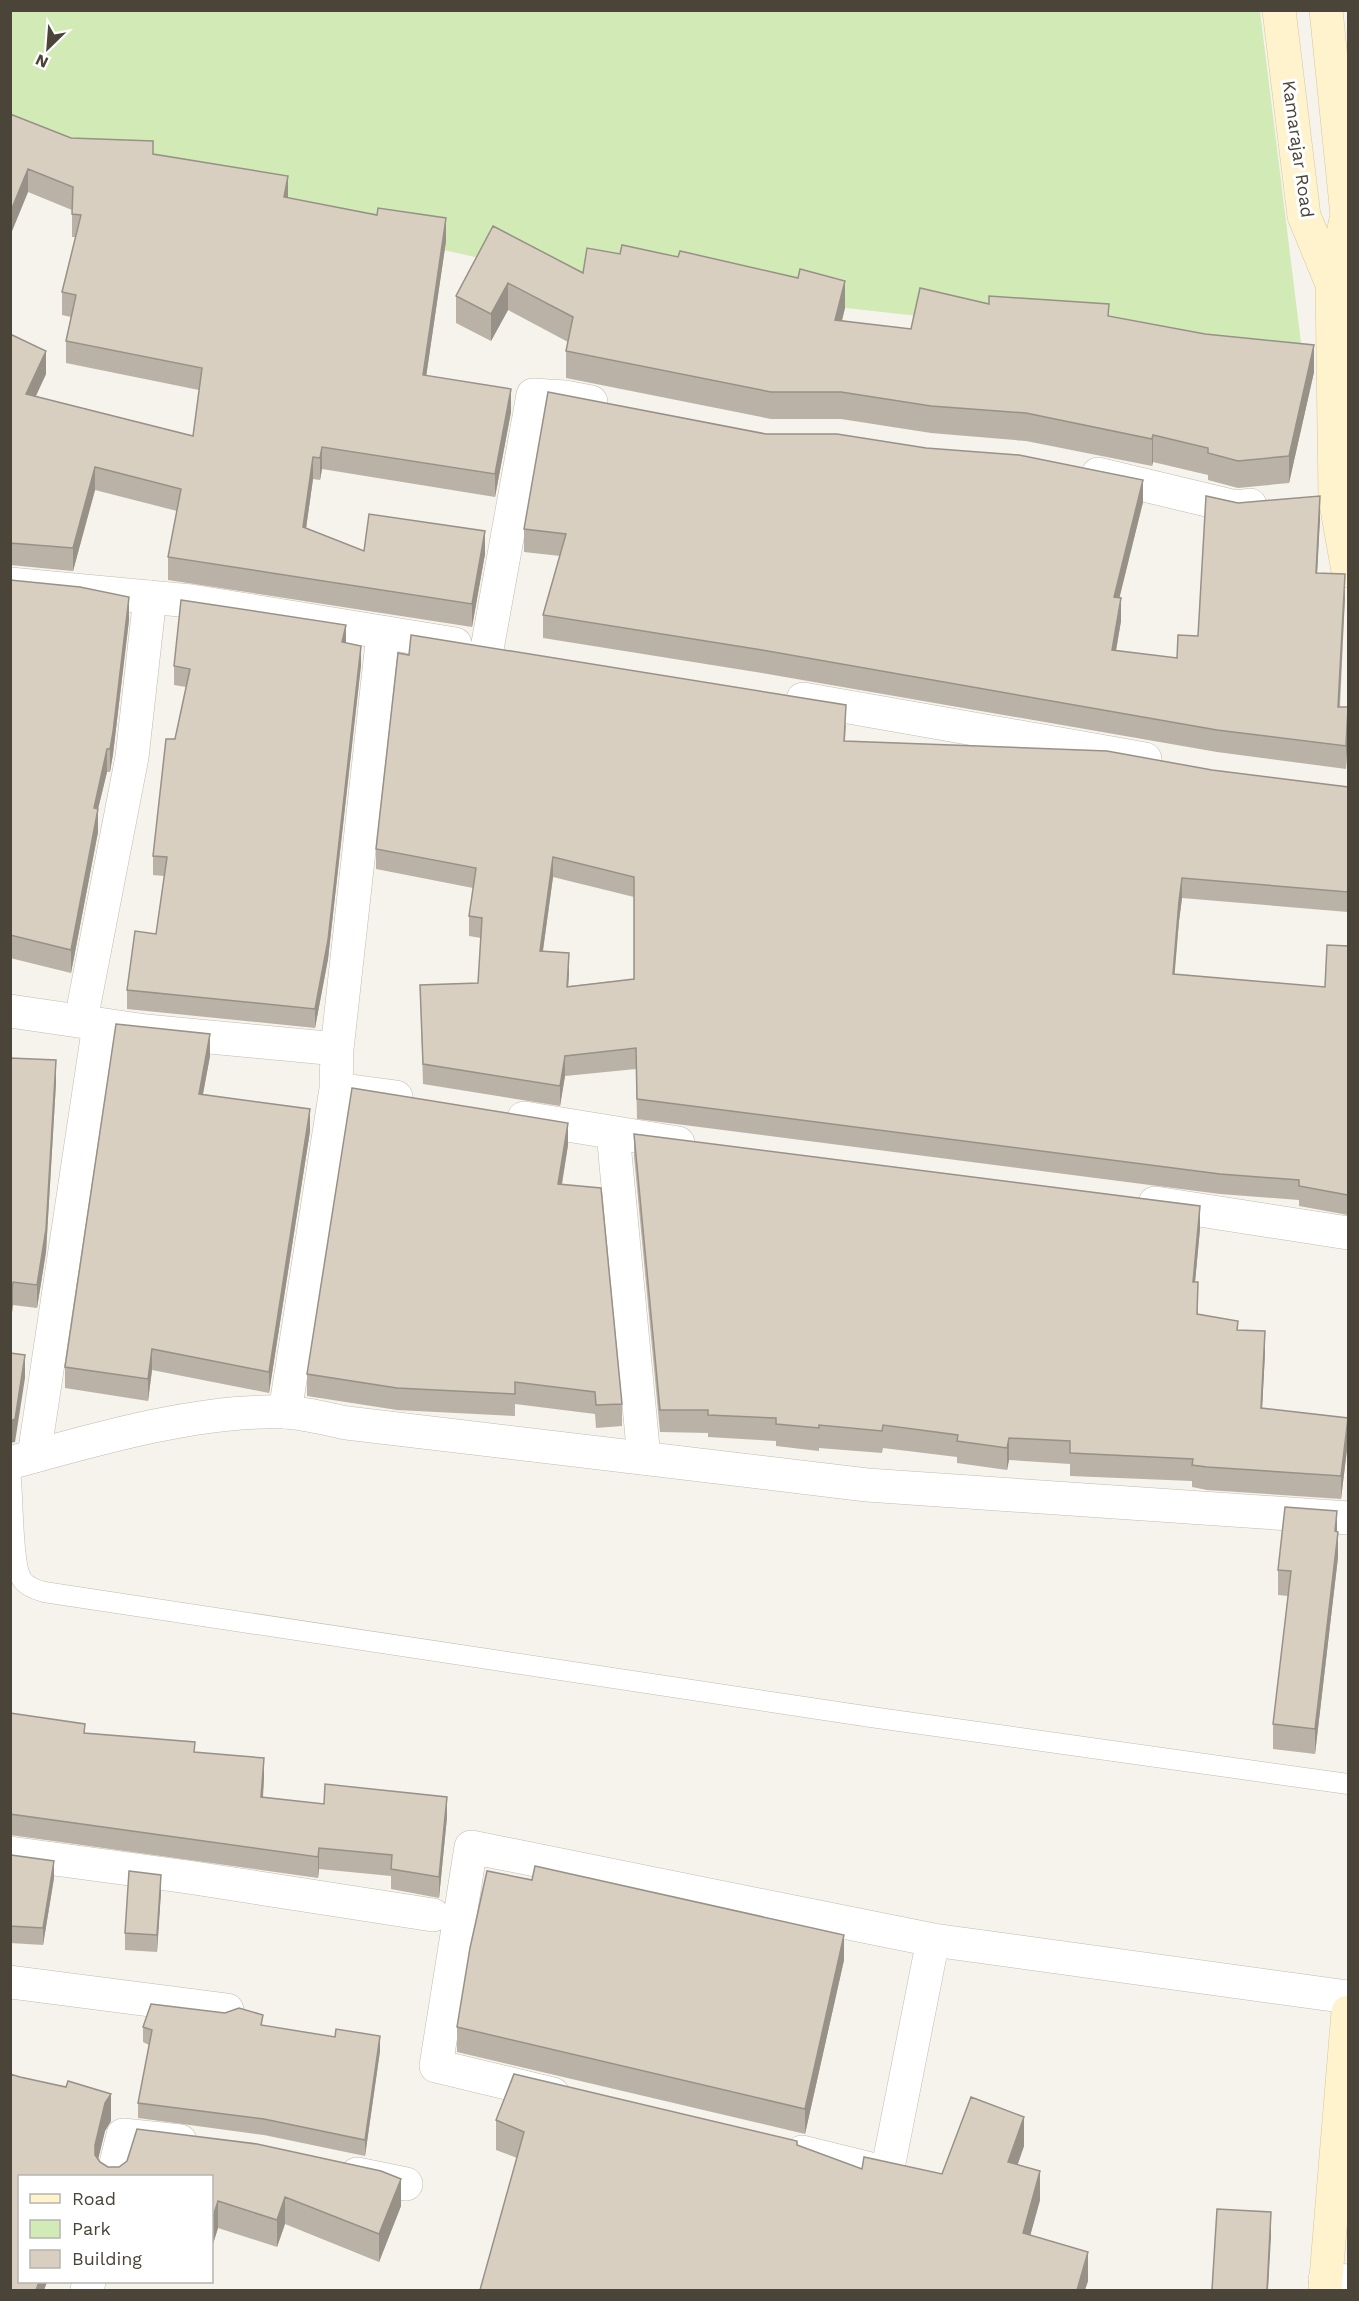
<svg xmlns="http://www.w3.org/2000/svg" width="1359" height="2301" font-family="'Work Sans',sans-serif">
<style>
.green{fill:#d2eab5}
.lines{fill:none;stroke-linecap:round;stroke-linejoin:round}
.service-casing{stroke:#c2bbae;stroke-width:21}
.minor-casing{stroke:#c2bbae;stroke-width:34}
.tertiary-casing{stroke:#c2bbae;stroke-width:34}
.secondary-casing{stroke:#d6c79b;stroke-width:34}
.service{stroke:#fff;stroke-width:20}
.minor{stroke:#fff;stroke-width:33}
.tertiary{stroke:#fff;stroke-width:33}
.secondary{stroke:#fff3cd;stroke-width:33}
.wall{fill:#bab2a6;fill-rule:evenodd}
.shaded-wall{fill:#979187}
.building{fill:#d8cfc1;stroke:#979187;stroke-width:1.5;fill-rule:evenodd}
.labels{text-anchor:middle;stroke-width:6;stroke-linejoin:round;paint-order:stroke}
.street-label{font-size:18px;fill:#4b4439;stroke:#fff}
</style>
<rect width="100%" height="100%" fill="#f6f3ec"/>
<!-- green -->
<path class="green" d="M11 11H1260L1302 351H1235L564 277 11 153Z"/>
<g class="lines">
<!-- service casing -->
<g class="service-casing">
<path id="service" d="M10 1471C14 1496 11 1567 23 1581 28 1587 37 1590 44 1592L871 1717 1348 1784"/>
</g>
<!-- minor casing -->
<g class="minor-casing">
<path id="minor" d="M1098 474 1236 507 1250 505
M10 584 191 601 455 644
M487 649 533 395 565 397 591 402
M803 699 1145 759
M10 1011 146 1031 337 1049 336 1089 396 1097
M81 1020 132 757 150 597
M337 1049 383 634
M524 1118 678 1143
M613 1133 644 1458
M1155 1203 1348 1233
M285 1412 336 1089
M34 1456 99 1025
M10 1853 188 1877 433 1915
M10 1982 227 2010
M553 2094 436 2066 471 1847 933 1940
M802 2152 887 2173 933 1940 1348 1997
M357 2174 406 2184
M113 2176 123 2135 180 2141
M1325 2279 1348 2281
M87 2290 89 2282"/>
</g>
<!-- tertiary casing -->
<g class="tertiary-casing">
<path id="tertiary" d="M10 1463C93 1440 198 1409 284 1412 305 1413 327 1419 347 1423L867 1485 1348 1518"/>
</g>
<!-- secondary casing -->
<g class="secondary-casing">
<path id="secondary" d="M1279 10 1304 216 1332 284 1335 498 1348 571
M1326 10 1347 215 1332 284
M1325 2290 1348 2012"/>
</g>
<!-- service -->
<use href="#service" class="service"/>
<!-- minor -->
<use href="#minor" class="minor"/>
<!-- tertiary -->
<use href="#tertiary" class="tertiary"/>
<!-- secondary -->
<use href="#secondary" class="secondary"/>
</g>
<!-- wall -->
<path class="wall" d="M10 114 71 138 153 154 288 198 446 241 426 376 511 412 495 497 322 469 320 480 313 479 306 528 364 551 485 554 472 627 168 580V557L177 511 95 490 73 571 10 565V334L46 374 36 396 193 436 199 390 66 363V341L71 317 62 315V292L76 237H72V210L28 192 12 231H10Z
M493 226 583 273 845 308 842 321 911 329 989 304 1109 317 1314 372 1289 483 1238 488 1208 480V475L1153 462 1152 466 1026 441 931 433 841 419H771L566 378V351L568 342 508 310 491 341 456 323V296Z
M766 434 1143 502 1119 598 1121 621 1116 651 1177 658 1198 636 1238 503 1320 518 1317 573 1345 597 1340 707H1348V731L1346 769 1217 752 762 673 543 638V615L560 556 524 552V529Z
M10 580 129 620 113 754 110 772H107L98 809V832L71 973 10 958Z
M346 643 361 665 328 959 315 1028 127 1009V990L156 934 164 876 153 875V856L175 739 186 687 174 685V666Z
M409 655 846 725 845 741 1212 770 1348 787V912L1182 898 1179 921 1174 974 1325 987 1348 946V1215L1299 1206V1200L1220 1194 637 1119 636 1069 565 1076 560 1106 423 1084 420 985 478 983 481 938 469 936V916L473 888 376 869V849ZM553 877 634 897V979L568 986 569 973 543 951Z
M210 1056 203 1094 310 1131 269 1393 152 1370 148 1401 65 1388V1367Z
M10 1058 56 1083 46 1252 37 1308 13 1305Z
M634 1134 1200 1229 1195 1282 1198 1314 1238 1330 1265 1353 1262 1408 1348 1441 1341 1499 1207 1490 1192 1487V1481L1070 1476V1464L1009 1460 1007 1470 957 1463V1457L883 1448 882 1453 819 1448V1451L776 1446V1441L708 1437V1433L660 1432 634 1156Z
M568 1145 562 1185 622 1404V1426L596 1428 595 1414 515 1404V1416L397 1410 307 1396V1374Z
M1337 1532 1338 1557 1315 1754 1273 1749V1724L1288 1596 1278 1595V1570Z
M10 1713 85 1733 195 1752 264 1779 263 1798 447 1817 439 1898 391 1889V1876L319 1869 318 1878 10 1835Z
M10 1861 54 1878 43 1945 10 1943Z
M161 1892 157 1952 125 1950V1933Z
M844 1960 805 2134 457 2052V2027Z
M263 2025 380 2051 365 2156 264 2135 138 2118V2103L149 2045 143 2042V2027Z
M10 2074 20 2077 66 2087 68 2081 111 2094V2121L105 2131 98 2159 100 2162 108 2167H119L127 2161 137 2129 257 2144 381 2171 401 2179V2206L379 2262 285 2224 277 2247 218 2228 212 2247V2176H20V2282H47L44 2290H10Z
M496 2120 797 2145 862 2169 942 2174 1024 2146 1018 2164 1040 2200 1030 2235 1088 2281 1085 2290H480L517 2158 496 2150Z"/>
<!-- shaded-wall -->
<path class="shaded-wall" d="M28 169V192L12 231V208Z
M288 176V198L284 197Z
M446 218V241L423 398V375Z
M845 281V308L835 347V320Z
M508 283V310L491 341V314Z
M1314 345V372L1289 483V456Z
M46 351V374L26 417V394Z
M511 389V412L495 497V474Z
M1153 435V462L1152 466V439Z
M322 447V469L320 480V458Z
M313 457V479L303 550V527Z
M95 467V490L73 571V548Z
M1143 480V502L1114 620V597Z
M1320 496V518L1316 595V573Z
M485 531V554L472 627V604Z
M1345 574V597L1338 729V707Z
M129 597V620L113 754 110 772V749Z
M1121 598V621L1112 673V650Z
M346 625V645L342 642Z
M361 646V665L328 959 315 1028V1009Z
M1348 708V731L1346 769V746Z
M107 749V772L98 809V832L71 973V950L94 808Z
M553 857V877L540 971V951Z
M1182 878V898L1179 921 1173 994V974L1179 901Z
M569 953V973L567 1007V987Z
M210 1034V1056L199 1115V1094Z
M565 1056V1076L560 1106V1086Z
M56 1060V1083L46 1252 37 1308V1285Z
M310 1109V1131L269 1393V1372Z
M568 1123V1145L558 1206V1184Z
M1200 1206V1229L1193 1304V1282Z
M13 1282V1305L10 1330V1307Z
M1265 1331V1353L1261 1430V1408Z
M152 1349V1370L148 1401V1379Z
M25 1355V1378L15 1442 10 1443V1421Z
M1348 1418V1441L1341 1499V1476Z
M1009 1438V1460L1007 1470V1448Z
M1337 1511V1536L1335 1531Z
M1338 1532V1557L1315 1754V1729Z
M264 1758V1779L261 1818V1797Z
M447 1797V1817L439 1898V1877Z
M319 1848V1869L318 1878V1857Z
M54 1861V1878L43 1945V1928Z
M161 1875V1892L157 1952V1935Z
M844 1935V1960L805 2134V2109Z
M380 2036V2051L365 2156V2140Z
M111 2094V2121L105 2131 95 2172V2145L105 2103Z
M1024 2117V2146L1008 2191V2162Z
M1040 2171V2200L1023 2262V2233Z
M401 2179V2206L379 2262V2234Z
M285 2197V2224L277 2247V2220Z
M218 2201V2228L212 2247V2220Z
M1271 2212V2237L1268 2290H1267Z
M1088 2252V2281L1085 2290H1077Z
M39 2282H47L44 2290H36Z"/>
<!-- building -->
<path class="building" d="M10 114 71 138 153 141V154L288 176 284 197 377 215 378 208 446 218 423 375 511 389 495 474 322 447 320 458 313 457 303 527 364 551 369 514 485 531 472 604 168 557 181 489 95 467 73 548 10 543V334L46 351 26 394 193 436 202 368 66 341 76 295 62 292 81 215 72 214 73 187 28 169 12 208H10Z
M493 226 583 273 587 248 620 254 622 245 678 257 680 251 798 278 800 269 845 281 835 320 911 329 920 288 989 304V296L1109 304 1108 316 1205 334 1314 345 1289 456 1238 461 1208 453V448L1153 435 1152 439 1026 413 931 406 841 392H771L566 351 573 317 508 283 491 314 456 296Z
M548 392 766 434H837L926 448 1019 455 1143 480 1114 597 1121 598 1112 650 1177 658 1178 635 1198 636 1206 496 1238 503 1320 496 1316 573 1345 574 1338 707H1348L1346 746 1217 730 762 650 543 615 566 534 524 529Z
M10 580 80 587 129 597 113 732 110 749H107L94 808 98 809 71 950 10 935Z
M181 600 346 625 342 642 361 646 328 940 315 1009 127 990 135 931 156 934 167 857 153 856 166 739H175L190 669 174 666Z
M411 635 846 705 844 741 1107 751 1212 770 1348 787V892L1182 878 1179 901 1173 974 1325 987 1327 945 1348 946V1195L1299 1186V1180L1220 1174 637 1099 636 1048 565 1056 560 1086 423 1064 420 985 478 983 482 918 469 916 476 868 376 849 398 653 409 655ZM553 857 634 877V979L567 987 569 953 540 951Z
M116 1024 210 1034 199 1094 310 1109 269 1372 152 1349 148 1379 65 1367Z
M10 1058 56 1060 46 1229 37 1285 13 1282 10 1307Z
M352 1088 568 1123 558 1184 601 1188 622 1404 596 1405 595 1392 515 1382V1394L397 1388 307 1374Z
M634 1134 1200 1206 1193 1282H1198L1197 1314 1238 1321 1237 1330 1265 1331 1261 1408 1348 1418 1341 1476 1207 1467 1192 1465 1193 1459 1070 1453V1441L1009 1438 1007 1448 957 1441 958 1435 883 1425 882 1431 819 1425V1428L776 1424V1418L708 1415V1410H660Z
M10 1353 25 1355 15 1419 10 1421Z
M1285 1507 1337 1511 1335 1531 1338 1532 1315 1729 1273 1724 1291 1571 1278 1570Z
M10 1713 85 1724 84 1733 195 1742 194 1752 264 1758 261 1797 324 1804 325 1784 447 1797 439 1877 391 1869 392 1855 319 1848 318 1857 10 1814Z
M11 1855 54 1861 43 1928 10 1926V1861Z
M535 1866 844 1935 805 2109 457 2027 470 1948 487 1871 532 1880Z
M129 1871 161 1875 157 1935 125 1933Z
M151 2004 225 2013 239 2008 263 2015 261 2025 335 2037 336 2029 380 2036 365 2140 264 2119 138 2103 152 2030 143 2027Z
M10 2074 20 2077 66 2087 68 2081 111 2094 105 2103 95 2145V2155L100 2162 108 2167H119L127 2161 137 2129 257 2144 381 2171 401 2179 379 2234 285 2197 277 2220 218 2201 212 2220V2176H20V2282H39L36 2290H10Z
M514 2074 797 2141V2145L862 2169 864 2157 942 2174 971 2097 1024 2117 1008 2162 1040 2171 1023 2233 1088 2252 1077 2290H480L524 2132 496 2120Z
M1217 2209 1271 2212 1267 2290H1212Z"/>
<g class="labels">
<!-- street labels -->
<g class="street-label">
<text transform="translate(1298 149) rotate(82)" y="6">Kamarajar Road</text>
</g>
</g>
<!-- border -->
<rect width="1359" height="2301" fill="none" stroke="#4b4439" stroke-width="24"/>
<!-- legend -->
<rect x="18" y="2175" width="195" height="108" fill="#ffffff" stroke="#b7b4b0" stroke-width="1.5"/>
<rect x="30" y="2194" width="30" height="9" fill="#fff3cd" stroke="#b7b4b0" stroke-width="1.5"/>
<text x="72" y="2205" font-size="18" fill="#4b4439">Road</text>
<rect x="30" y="2220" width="30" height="18" fill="#d2eab5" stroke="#b7b4b0" stroke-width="1.5"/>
<text x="72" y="2235" font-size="18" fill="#4b4439">Park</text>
<rect x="30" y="2250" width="30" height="18" fill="#d8cfc1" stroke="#b7b4b0" stroke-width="1.5"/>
<text x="72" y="2265" font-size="18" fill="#4b4439">Building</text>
<!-- north arrow -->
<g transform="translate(48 48) rotate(205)" stroke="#ffffff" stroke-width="4.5" paint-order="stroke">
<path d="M0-4.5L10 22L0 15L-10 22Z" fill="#4b4439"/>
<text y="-9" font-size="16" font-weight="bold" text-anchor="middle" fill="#4b4439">N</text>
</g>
</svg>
